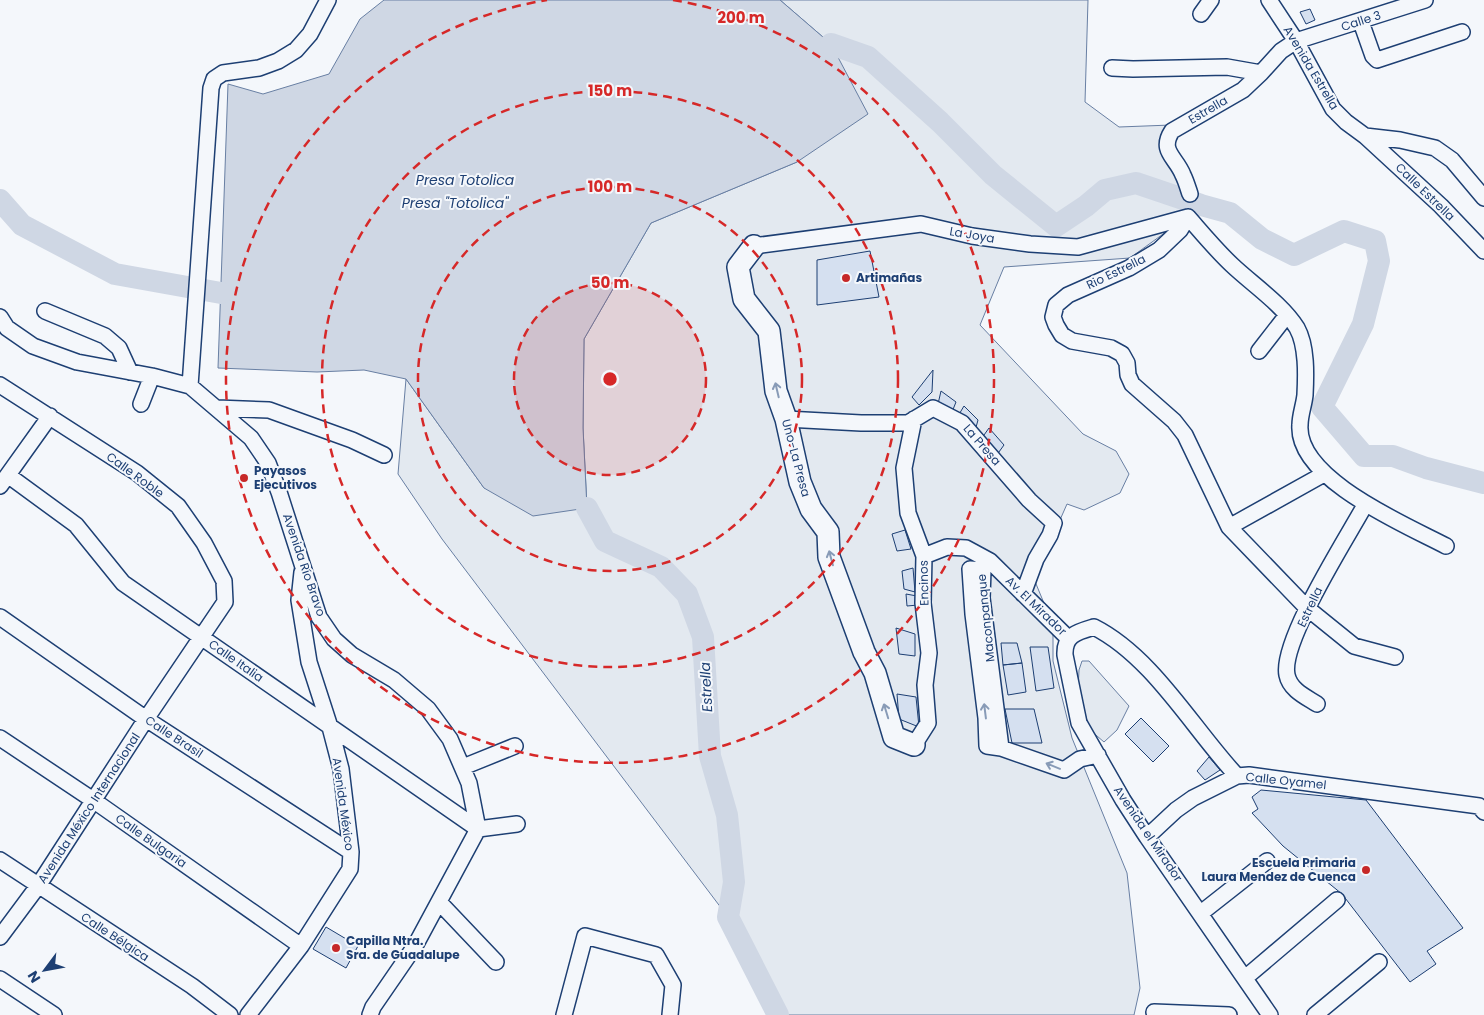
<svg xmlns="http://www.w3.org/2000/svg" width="1484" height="1015" font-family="Poppins,sans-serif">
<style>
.green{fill:#e3e9f0;stroke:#687fa3}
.water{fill:#cfd7e4;stroke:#687fa3}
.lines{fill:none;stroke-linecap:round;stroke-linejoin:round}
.river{stroke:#cfd7e4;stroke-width:22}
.building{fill:#d5e0f0;stroke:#1d3f73}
.minor-casing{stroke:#1d3f73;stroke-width:18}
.highway-casing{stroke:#1d3f73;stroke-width:24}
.minor{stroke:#f4f7fb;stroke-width:15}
.highway{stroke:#f4f7fb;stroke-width:21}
.oneway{stroke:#889bb7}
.ring{fill:none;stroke:#d62828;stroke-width:2.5;stroke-dasharray:9 6}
.poi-dot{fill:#c62828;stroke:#f4f7fb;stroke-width:2}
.labels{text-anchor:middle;stroke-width:4;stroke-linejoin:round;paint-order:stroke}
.street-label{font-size:12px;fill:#1d3f73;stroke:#f4f7fb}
.poi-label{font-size:12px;font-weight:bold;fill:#1d3f73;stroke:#f4f7fb;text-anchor:start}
.water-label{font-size:14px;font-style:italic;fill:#1d3f73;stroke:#f4f7fb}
.centre{fill:#d62828;stroke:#f4f7fb;stroke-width:2.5}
.ring-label{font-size:15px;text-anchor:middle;font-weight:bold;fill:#d62828;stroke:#f4f7fb;stroke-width:4;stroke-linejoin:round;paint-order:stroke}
</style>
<rect width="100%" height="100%" fill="#f4f7fb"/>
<!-- green -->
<path class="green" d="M780 0H1088L1085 102 1119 127 1171 125 1164 151 1191 184 1181 221 1130 258 1004 267 980 325 1083 434 1116 451 1129 474 1120 493 1084 510 1067 504 1034 579 1053 625V661L1072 738 1127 873 1140 988 1134 1015H778L728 917 442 539 398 474 406 379 484 488 587 507 583 428 584 339 651 223 797 162 831 44Z
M1082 661H1089L1129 706 1117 730 1104 742 1090 730 1078 691 1079 670Z"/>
<!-- water -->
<path class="water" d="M384 0H780L831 44 868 114 797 162 651 223 584 339 583 428 587 508 533 516 484 488 406 379 364 370 317 372 218 368 228 84 263 94 329 74 360 19Z"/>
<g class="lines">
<!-- river -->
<path class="river" d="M831 44 868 57 940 122 993 175 1056 226 1086 206 1105 190 1136 183 1201 205 1230 213 1262 239 1294 255 1344 231 1375 241 1379 261 1363 324 1322 407 1364 456H1393L1426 468 1484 483
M0 200 22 225 115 274 221 293
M587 508 605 541 661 567 687 594 703 637 710 756 727 815 734 882 728 917 778 1015"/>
</g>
<!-- building -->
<path class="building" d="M1310 9 1315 20 1306 24 1300 12Z
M870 251 879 297 817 305V260Z
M933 370 932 392 919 405 912 397Z
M941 391 956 402 952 412 938 404Z
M964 406 978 420 975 431 958 416Z
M989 428 1004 445 996 456 979 442Z
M905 530 911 549 897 551 892 534Z
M913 568 915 592 904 589 902 571Z
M906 594 917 596 918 605 907 606Z
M896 628 915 634V656L899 654Z
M1001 643H1017L1022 663 1003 665Z
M1030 647H1048L1054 688 1036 691Z
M1022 663 1026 692 1008 695 1003 665Z
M897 694 916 697 919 727 899 719Z
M1005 709H1034L1042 743H1012Z
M1141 718 1169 746 1153 762 1125 734Z
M1209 757 1220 770 1205 780 1197 771Z
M1261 790 1366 800 1463 928 1427 951 1436 964 1410 982 1342 894 1283 846 1252 813 1258 809 1252 797Z
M326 927 358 946 346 968 313 949Z"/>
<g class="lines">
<!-- minor casing -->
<g class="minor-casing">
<path id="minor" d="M1269 0 1296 41 1333 109 1346 122 1365 136 1400 140 1435 148 1452 160 1484 198
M1201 14 1211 0
M1361 22 1373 56 1377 60 1462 32
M1112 68 1133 69 1227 67 1261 73
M1365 136 1441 206 1484 251
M1190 194C1188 188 1186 181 1183 175 1176 157 1159 151 1172 131L1243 90 1261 73 1281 51 1296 41 1425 0
M1188 217 1180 230 1159 250 1129 268 1068 295 1056 305 1053 317 1056 325 1062 335 1072 341 1111 348 1122 354 1127 363 1128 375 1132 384 1174 421 1185 435 1229 527 1307 608 1354 646 1395 657
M1188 217C1202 233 1216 250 1232 265 1252 284 1282 304 1297 328 1307 346 1306 375 1305 395 1304 405 1300 415 1300 425 1296 479 1406 525 1446 546
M754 246 921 224 972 236 1030 244 1078 247 1188 217
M45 311 105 336 119 348 130 372
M0 317 7 328 33 346 77 362 152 376 190 386 251 438 268 463 279 492 319 617 334 639 352 655 394 680 428 709 450 739 469 783 478 829 415 946 373 1007 370 1015
M1259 351 1287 315
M0 385 137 473 178 506 204 543 224 581 225 602 146 719 38 886 0 937
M190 386 211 88 214 79 223 73 259 68 278 61 296 50 310 34 328 0
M141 404 152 376
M217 408 269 410 352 440 384 455
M786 419 861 423H908L933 408 962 423 1029 500 1054 523 1050 535 1036 559 1023 594
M914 419 904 468 908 513 924 556 923 603 929 653 925 685 928 723 914 745
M9 476 76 525 123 583 478 829
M0 486 50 416
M1229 527 1324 474
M924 556 947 547 966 548 990 561 1068 638
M0 617 146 719 351 852
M1317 704C1306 697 1290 690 1287 675 1280 642 1347 538 1365 505
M0 738 93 800 301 946
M1001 748 982 598 983 570 970 569 973 614 986 718 987 746 1001 748 1064 770 1080 759 1098 755
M463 767 515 746
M478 829 517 824
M1147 837 1176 810 1193 798 1237 776
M0 860 192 986 230 1015
M439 902 496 962
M1201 913 1267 861
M1245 978 1337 900
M0 979 54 1015
M1154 1012 1229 1015
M248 1015 301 946 350 869 351 852 341 769 330 727 309 662 299 600 302 572
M564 1015 585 936 656 955 673 985 670 1015
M1270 1015 1147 837 1123 800 1079 723 1065 655C1064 635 1077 632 1094 627 1153 657 1193 729 1237 776L1249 775 1479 806 1484 812
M1315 1015 1379 962"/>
</g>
<!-- highway casing -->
<g class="highway-casing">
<path id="highway" d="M754 246 738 267 744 299 769 331 776 391 786 419 800 482 811 509 828 532 829 557 864 652 875 673 894 737 914 745"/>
</g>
<!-- minor -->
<use href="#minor" class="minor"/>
<!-- highway -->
<use href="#highway" class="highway"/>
</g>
<!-- one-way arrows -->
<defs><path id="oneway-shaft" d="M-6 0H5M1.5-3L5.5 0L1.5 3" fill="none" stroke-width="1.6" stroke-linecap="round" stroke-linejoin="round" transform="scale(1.25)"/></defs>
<g class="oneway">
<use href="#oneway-shaft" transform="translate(777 390) rotate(-103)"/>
<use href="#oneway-shaft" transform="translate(831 558) rotate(-105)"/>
<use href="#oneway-shaft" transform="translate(886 711) rotate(-107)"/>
<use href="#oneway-shaft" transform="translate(985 711) rotate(-97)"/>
<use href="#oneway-shaft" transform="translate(1053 766) rotate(-158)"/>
</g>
<!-- distance rings -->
<circle cx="610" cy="379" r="96" fill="#d62828" fill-opacity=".12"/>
<g class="ring">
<circle cx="610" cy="379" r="96"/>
<circle cx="610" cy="379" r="192"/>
<circle cx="610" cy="379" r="288"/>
<path d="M673 0A384 384 0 1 1 547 0"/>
</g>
<!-- markers -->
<g class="poi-dot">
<circle cx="846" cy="278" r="5"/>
<circle cx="244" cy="478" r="5"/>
<circle cx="1366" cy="870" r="5"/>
<circle cx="336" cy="948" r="5"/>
</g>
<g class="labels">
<!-- street labels -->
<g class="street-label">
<text transform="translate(1361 21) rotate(-18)" y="4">Calle 3</text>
<text transform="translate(1311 68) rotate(59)" y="4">Avenida Estrella</text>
<text transform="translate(1208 110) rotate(-30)" y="4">Estrella</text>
<text transform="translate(1425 192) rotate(44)" y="4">Calle Estrella</text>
<text transform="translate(972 235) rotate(10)" y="4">La Joya</text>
<text transform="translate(1116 272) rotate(-26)" y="4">Rio Estrella</text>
<text transform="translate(982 445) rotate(49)" y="4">La Presa</text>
<text transform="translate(796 458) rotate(75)" y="4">Uno-La Presa</text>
<text transform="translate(135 475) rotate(36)" y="4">Calle Roble</text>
<text transform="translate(304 565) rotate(71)" y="4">Avenida Río Bravo</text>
<text transform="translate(924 583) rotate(-91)" y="4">Encinos</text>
<text transform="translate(1036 606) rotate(44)" y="4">Av. El Mirador</text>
<text transform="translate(1310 607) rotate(-65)" y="4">Estrella</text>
<text transform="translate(986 618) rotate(-96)" y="4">Maconpanque</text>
<text transform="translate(236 661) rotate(35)" y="4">Calle Italia</text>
<text transform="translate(174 737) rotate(33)" y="4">Calle Brasil</text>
<text transform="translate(1286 781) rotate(6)" y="4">Calle Oyamel</text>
<text transform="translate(343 804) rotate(82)" y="4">Avenida México</text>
<text transform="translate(89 808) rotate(-57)" y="4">Avenida México Internacional</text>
<text transform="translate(1148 834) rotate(56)" y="4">Avenida el Mirador</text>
<text transform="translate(151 841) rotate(35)" y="4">Calle Bulgaria</text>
<text transform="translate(115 937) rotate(33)" y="4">Calle Bélgica</text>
</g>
<!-- poi labels -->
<g class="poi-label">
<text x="856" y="282">Artimañas</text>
<text x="254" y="475">Payasos<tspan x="254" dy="14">Ejecutivos</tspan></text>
<text x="1356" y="867" text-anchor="end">Escuela Primaria<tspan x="1356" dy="14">Laura Mendez de Cuenca</tspan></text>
<text x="346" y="945">Capilla Ntra.<tspan x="346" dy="14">Sra. de Guadalupe</tspan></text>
</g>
<!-- water labels -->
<g class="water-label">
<text x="465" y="185">Presa Totolica</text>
<text x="455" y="208">Presa "Totolica"</text>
<text transform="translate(706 687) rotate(-93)" y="5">Estrella</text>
</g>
</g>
<circle cx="610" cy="379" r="8" class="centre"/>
<g class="ring-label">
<text x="741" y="23">200 m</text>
<text x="610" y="96">150 m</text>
<text x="610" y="192">100 m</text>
<text x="610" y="288">50 m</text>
</g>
<!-- north arrow -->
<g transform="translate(45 970) rotate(238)" stroke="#f4f7fb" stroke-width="4" paint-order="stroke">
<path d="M0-4L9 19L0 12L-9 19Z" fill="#1d3f73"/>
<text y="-8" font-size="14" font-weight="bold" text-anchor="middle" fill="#1d3f73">N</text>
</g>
</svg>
